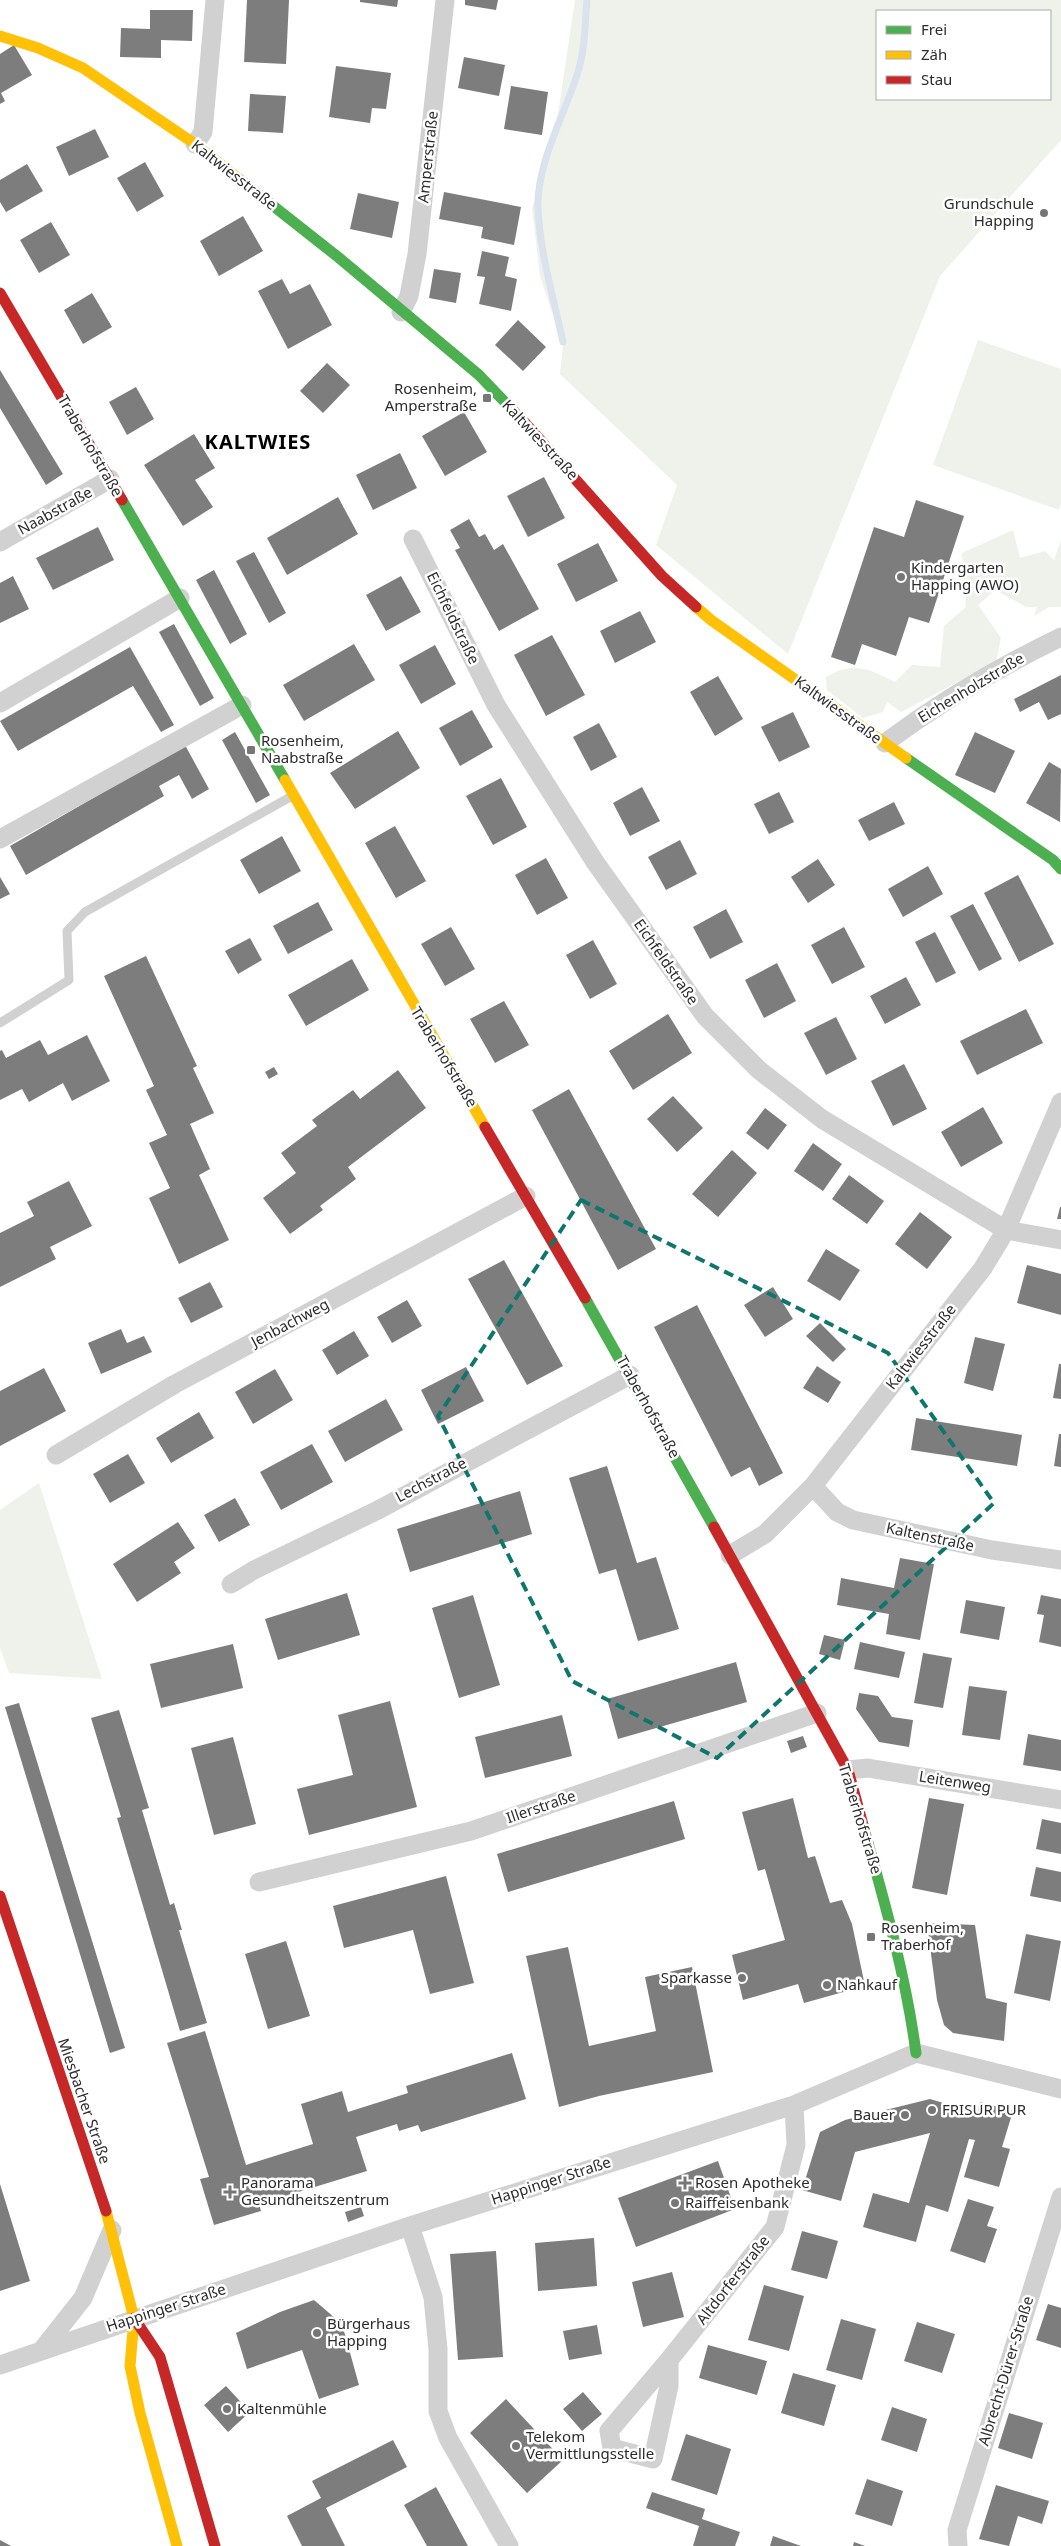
<svg xmlns="http://www.w3.org/2000/svg" width="1061" height="2546" font-family="'Noto Sans',sans-serif">
<style>
.green{fill:#eef2eb;fill-rule:evenodd}
.lines{fill:none;stroke-linecap:round;stroke-linejoin:round}
.stream{stroke:#dae2ee;stroke-width:7}
.building{fill:#7d7d7d}
.lane{stroke:#d1d1d1;stroke-width:9}
.street{stroke:#d1d1d1;stroke-width:19}
.fast{stroke:#4caf50;stroke-width:11}
.slow{stroke:#ffc107;stroke-width:11}
.jam{stroke:#c62828;stroke-width:11}
.marked{fill:none;stroke:#0f766e;stroke-width:4;stroke-dasharray:10 6;stroke-linejoin:round}
.poi-dot{fill:#767676;stroke:#fff;stroke-width:2}
.labels{text-anchor:middle;stroke-width:5;stroke-linejoin:round;paint-order:stroke}
.street-label{font-size:15px;fill:#2c2c2c;stroke:#fff}
.poi-label{font-size:15px;fill:#2c2c2c;stroke:#fff;text-anchor:start}
.district-label{font-size:20px;font-weight:bold;letter-spacing:1px;fill:#000;stroke:#fff}
</style>
<rect width="100%" height="100%" fill="#fff"/>
<!-- green -->
<path class="green" d="M575 0H1061V140L940 276 788 654 656 545 677 485 560 374 563 345 540 276 532 208 555 134ZM877 11H1050V99H877Z
M978 340 1061 369V504L1059 510 933 465Z
M1013 530 1020 558 1045 551 1054 560 1061 540V607H1049L1034 616 1037 607H1026L995 590 978 605 1001 638 996 662 901 712 887 702 883 712 863 718 827 690 826 677C854 661 869 669 895 682L912 665 940 667 944 626 966 607 962 553Z
M39 1483 102 1679 9 1673 0 1648V1510Z"/>
<g class="lines">
<!-- stream -->
<path class="stream" d="M563 342C554 300 539 249 538 207 537 162 565 114 578 72 585 49 585 24 587 0"/>
</g>
<!-- building -->
<path class="building" d="M247 0H289L286 64 244 62Z
M360 0H398L397 7 360 2Z
M465 0H498L496 10 465 5Z
M150 10H193L192 41 161 40V58L120 57 121 28 150 29Z
M14 45 32 75 1 93 5 101 0 104V54Z
M464 57 505 65 499 96 458 88Z
M336 66 391 73 386 109 372 108 370 123 329 117Z
M511 86 548 92 542 135 504 129Z
M250 94 286 96 283 133 248 131Z
M95 129 109 157 69 176 56 147Z
M145 162 164 196 137 212 117 178Z
M27 164 43 191 6 212 0 202V180Z
M444 192 521 207 514 245 481 238 483 227 439 219Z
M358 193 399 202 392 238 350 229Z
M243 216 263 251 219 276 200 241Z
M51 222 70 255 39 273 20 240Z
M482 251 509 257 505 276 517 279 511 311 479 304 485 277 477 276Z
M434 269 461 273 456 303 429 298Z
M282 279 290 294 310 284 332 325 288 349 258 291Z
M92 293 112 327 83 344 64 310Z
M518 320 546 347 523 371 495 345Z
M327 363 350 385 323 413 300 391Z
M0 370 63 474 46 485 0 408Z
M136 387 154 419 127 435 109 402Z
M464 412 487 452 445 476 422 436Z
M194 434 215 468 195 480 213 507 183 526 144 465Z
M400 453 417 488 373 510 356 475Z
M544 477 565 518 528 537 507 496Z
M338 497 358 534 287 575 267 538Z
M916 500 964 516 929 623 909 617 896 656 862 644 855 665 831 657 874 527 904 537Z
M469 519 479 537 485 534 494 550 503 544 539 609 499 631 455 550 460 548 450 530Z
M98 527 114 560 53 590 36 558Z
M598 543 618 581 576 602 557 564Z
M254 552 286 613 269 623 236 561Z
M214 570 247 634 230 644 196 580Z
M13 576 29 609 0 623V583Z
M401 576 421 612 386 631 366 595Z
M640 611 656 642 615 663 600 631Z
M174 624 214 698 200 706 159 632Z
M552 635 585 695 546 716 514 655Z
M354 644 375 680 304 721 283 685Z
M435 645 456 684 421 704 399 665Z
M130 647 174 725 161 732 133 686 18 751 0 721Z
M1061 675V714L1048 720 1039 702 1020 712 1014 699Z
M718 676 743 719 715 736 690 692Z
M472 710 493 747 460 766 439 728Z
M793 712 810 747 779 762 761 727Z
M599 723 617 757 591 771 573 737Z
M398 731 420 768 355 809 330 773Z
M235 732 270 795 256 803 222 740Z
M975 732 1015 751 995 793 955 775Z
M185 745 209 789 192 799 179 775 159 786 164 796 26 875 10 846Z
M1049 762 1061 769 1060 822 1026 803Z
M501 778 527 827 493 845 466 796Z
M642 787 660 821 630 836 613 803Z
M779 792 794 822 769 834 754 804Z
M894 802 905 824 869 841 858 820Z
M395 826 426 881 396 898 365 843Z
M282 836 301 871 259 894 240 860Z
M680 840 697 874 666 890 648 857Z
M546 858 568 898 537 915 515 875Z
M818 859 835 885 808 903 791 877Z
M928 866 943 894 903 917 888 889Z
M1018 875 1054 944 1019 962 984 893Z
M0 877 10 894 0 899Z
M318 902 333 930 288 954 273 926Z
M973 904 1002 959 979 971 950 916Z
M726 909 743 942 710 959 693 927Z
M451 927 475 969 445 986 421 944Z
M844 927 865 967 832 984 811 945Z
M935 932 956 973 936 983 915 942Z
M250 938 262 960 238 974 225 951Z
M593 940 617 984 590 999 566 955Z
M146 956 197 1066 193 1068 214 1113 190 1124 210 1169 199 1175 229 1240 179 1264 149 1198 170 1188 149 1143 167 1135 146 1090 154 1086 104 976Z
M352 959 369 990 306 1026 288 995Z
M777 963 796 1001 764 1018 745 980Z
M906 977 921 1005 885 1024 870 996Z
M504 1001 529 1045 495 1063 470 1019Z
M1026 1009 1043 1043 977 1075 960 1041Z
M668 1014 692 1053 633 1090 609 1051Z
M836 1017 857 1059 826 1075 804 1033Z
M87 1035 110 1081 72 1101 63 1083 29 1102 22 1089 0 1100V1051L2 1050 6 1058 40 1040 48 1055Z
M904 1064 927 1109 893 1126 871 1081Z
M274 1067 278 1074 269 1079 265 1072Z
M398 1070 426 1108 348 1167 356 1179 320 1206 323 1210 290 1234 263 1198 296 1173 281 1153 317 1126 312 1120 353 1090 360 1099Z
M569 1089 656 1249 618 1270 532 1110Z
M673 1096 703 1128 677 1152 647 1119Z
M983 1107 1003 1143 961 1167 941 1132Z
M765 1108 787 1125 768 1150 746 1133Z
M813 1143 842 1164 823 1191 794 1171Z
M732 1150 757 1173 718 1217 692 1194Z
M849 1175 884 1201 867 1224 832 1199Z
M69 1181 92 1226 50 1247 56 1259 0 1287V1233L34 1216 27 1202Z
M1060 1207H1061V1219H1057Z
M920 1212 952 1237 927 1269 895 1244Z
M826 1249 860 1270 840 1301 807 1281Z
M504 1260 563 1366 527 1385 468 1279Z
M1027 1265 1061 1274V1315L1017 1303Z
M210 1282 223 1307 191 1323 178 1298Z
M773 1287 793 1319 765 1337 744 1305Z
M407 1300 422 1326 392 1343 377 1317Z
M697 1305 783 1473 759 1486 750 1467 731 1477 654 1327Z
M820 1323 846 1349 833 1362 806 1336Z
M121 1329 127 1343 144 1336 152 1352 101 1374 88 1343Z
M354 1331 369 1356 337 1375 322 1350Z
M975 1337 1005 1344 993 1391 964 1383Z
M1059 1364H1061V1399L1053 1398Z
M817 1366 841 1382 828 1403 803 1388Z
M466 1367 484 1401 438 1424 421 1390Z
M44 1368 66 1411 0 1446V1391Z
M275 1369 293 1400 253 1424 235 1392Z
M386 1399 403 1430 345 1462 328 1431Z
M199 1412 214 1438 171 1463 156 1438Z
M916 1418 1022 1435 1017 1466 911 1450Z
M1059 1434H1061V1467L1054 1466Z
M312 1444 333 1482 281 1510 260 1472Z
M128 1454 145 1483 110 1503 93 1474Z
M607 1466 637 1563 656 1557 679 1629 638 1641 616 1569 599 1574 569 1478Z
M520 1491 532 1534 410 1572 397 1529Z
M235 1498 250 1525 219 1542 204 1515Z
M178 1522 195 1548 174 1562 181 1573 137 1602 113 1564Z
M900 1558 934 1564 920 1640 886 1634 889 1614 837 1605 841 1578 894 1588Z
M347 1593 360 1635 278 1660 265 1619Z
M473 1595 500 1685 459 1698 432 1608Z
M1041 1595 1061 1599V1647L1039 1642 1044 1615 1037 1614Z
M966 1600 1005 1607 999 1640 960 1633Z
M824 1635 845 1640 840 1660 819 1654Z
M860 1642 905 1652 899 1678 854 1669Z
M233 1644 243 1688 161 1708 150 1664Z
M923 1653 952 1658 943 1708 914 1703Z
M736 1662 747 1702 618 1739 607 1699Z
M969 1686 1007 1691 1000 1740 962 1735Z
M859 1693 878 1696 892 1717 913 1720 909 1747 879 1742 856 1709Z
M390 1701 417 1807 309 1835 297 1789 353 1775 338 1715Z
M19 1703 125 2048 110 2053 5 1707Z
M119 1710 149 1808 142 1810 170 1905 174 1903 182 1930H179L207 2023 180 2031 117 1818 121 1817 91 1718Z
M562 1715 572 1756 485 1778 475 1737Z
M1028 1734 1061 1740V1771L1023 1765Z
M803 1736 807 1747 791 1753 787 1741Z
M233 1737 256 1824 214 1835 191 1748Z
M793 1798 808 1858 815 1856 830 1903 842 1900 852 1924 865 1986 804 2003 798 1984 743 2000 732 1955 785 1940 765 1869 758 1871 742 1812Z
M929 1798 964 1804 947 1895 912 1888Z
M674 1801 685 1839 508 1892 497 1854Z
M1042 1819 1061 1823V1854L1036 1849Z
M1036 1867 1061 1872V1902L1030 1896Z
M446 1876 474 1983 430 1994 413 1930 344 1948 333 1906Z
M927 1923 975 1925 986 1998 1007 2003 1004 2041 953 2033 944 2025 937 2000Z
M1026 1934 1061 1941 1050 2001 1014 1993Z
M286 1941 310 2016 268 2029 245 1954Z
M568 1947 589 2046 656 2031 645 1977 692 1967 713 2072 599 2096 559 2107 526 1956Z
M205 2031 246 2165 313 2144 301 2104 342 2091 348 2112 408 2093 406 2086 512 2053 526 2099 421 2132 418 2125 399 2131 397 2124 356 2137 367 2171 259 2204 261 2211 214 2225 200 2179 209 2177 167 2043Z
M930 2099 977 2113 980 2102 1013 2111 1002 2147 1010 2149 999 2187 964 2177 975 2140 969 2139 948 2212 926 2205 916 2242 863 2227 873 2193 909 2203 930 2133 855 2152 841 2201 802 2190 820 2132 845 2120Z
M718 2161 735 2209 636 2247 618 2198Z
M0 2184 30 2281 0 2291Z
M968 2199 994 2207 987 2226 997 2229 985 2263 950 2251Z
M361 2207 364 2216 348 2222 345 2212Z
M802 2231 838 2241 827 2279 791 2270Z
M594 2238 597 2286 538 2291 535 2243Z
M496 2251 503 2357 458 2360 450 2254Z
M672 2272 684 2317 643 2327 632 2282Z
M764 2285 804 2296 789 2351 748 2340Z
M314 2300 342 2324 359 2385 319 2399 302 2350 247 2369 236 2333 280 2312Z
M1048 2304 1061 2308V2348L1036 2340Z
M841 2319 876 2329 862 2380 826 2370Z
M917 2322 955 2334 942 2373 904 2361Z
M597 2325 602 2354 569 2360 563 2331Z
M708 2345 767 2361 757 2395 699 2378Z
M793 2373 836 2385 824 2426 781 2413Z
M226 2386 250 2412 228 2432 204 2405Z
M583 2392 602 2414 582 2431 563 2409Z
M506 2399 563 2460 527 2493 470 2433Z
M892 2407 927 2419 917 2452 881 2440Z
M1009 2413 1043 2423 1032 2459 998 2448Z
M686 2434 731 2449 717 2495 671 2480Z
M393 2440 407 2467 326 2508 345 2546H302L287 2516 321 2498 312 2481Z
M867 2479 903 2491 892 2526 855 2514Z
M996 2485 1049 2501 1042 2524 1018 2516 1009 2546 979 2539Z
M436 2487 468 2546H427L404 2505Z
M652 2492 705 2509 702 2519 740 2532 735 2546H693L699 2526 646 2508Z
M773 2536 801 2546H770Z
M0 2540 11 2546H0Z
M854 2542 865 2546H853Z"/>
<g class="lines">
<!-- lane -->
<path class="lane" d="M0 1023 69 980 67 931 85 912 292 796"/>
<!-- street -->
<path class="street" d="M195 144 203 132 215 0
M401 312 409 296 417 254 445 0
M413 539 496 705 595 862 705 1016 759 1070 822 1119 1006 1230 1061 1240
M0 542 110 479
M0 703 180 598
M885 743C940 702 999 667 1061 637
M0 839 242 705
M56 1455 175 1384 526 1196
M813 1486 837 1512 853 1520 992 1550 1061 1560
M730 1555 765 1534 813 1486 983 1268 1006 1230 1061 1102
M231 1584 254 1570 376 1511 630 1375
M848 1770 868 1768 1061 1800
M259 1882 471 1831 817 1713
M410 2226 433 2297 438 2349V2411L448 2438 509 2546
M42 2350 83 2298 112 2230
M669 2360V2386L653 2459 612 2448 609 2431 669 2360 775 2227 796 2145 794 2105
M0 2365 410 2226 794 2105 916 2053 1061 2089
M958 2546 957 2530 1061 2197"/>
<!-- fast -->
<path class="fast" d="M238 178 338 257 479 375 524 422
M122 500 285 780
M906 758 1053 860 1061 869
M585 1298 714 1527
M863 1825C884 1900 906 1976 916 2053"/>
<!-- slow -->
<path class="slow" d="M0 36 38 48 83 68 195 144 238 178
M696 607 711 620 906 758
M285 780 485 1127
M106 2211 134 2318 130 2366 140 2413 177 2546"/>
<!-- jam -->
<path class="jam" d="M0 293 122 500
M524 422 662 576 696 607
M485 1127 585 1298
M714 1527 848 1770 863 1825
M0 1896 106 2211
M134 2318 160 2357 215 2546"/>
</g>
<!-- marked area -->
<path class="marked" d="M581 1200 888 1353 994 1503 717 1758 572 1681 438 1416Z"/>
<!-- markers -->
<g class="poi-dot">
<circle cx="1044" cy="213" r="5"/>
<rect x="482" y="393" width="10" height="10" rx="2.5"/>
<circle cx="901" cy="577" r="5"/>
<rect x="246" y="745" width="10" height="10" rx="2.5"/>
<rect x="866" y="1932" width="10" height="10" rx="2.5"/>
<circle cx="742" cy="1978" r="5"/>
<circle cx="827" cy="1985" r="5"/>
<circle cx="932" cy="2110" r="5"/>
<circle cx="905" cy="2115" r="5"/>
<path d="M682.5 2175.5h5v5h5v5h-5v5h-5v-5h-5v-5h5z"/>
<path d="M227.5 2184.5h5v5h5v5h-5v5h-5v-5h-5v-5h5z"/>
<circle cx="675" cy="2203" r="5"/>
<circle cx="317" cy="2333" r="5"/>
<circle cx="227" cy="2409" r="5"/>
<circle cx="516" cy="2446" r="5"/>
</g>
<g class="labels">
<!-- street labels -->
<g class="street-label">
<text transform="translate(428 157) rotate(-84)" y="5">Amperstraße</text>
<text transform="translate(234 175) rotate(38)" y="5">Kaltwiesstraße</text>
<text transform="translate(540 440) rotate(47)" y="5">Kaltwiesstraße</text>
<text transform="translate(90 446) rotate(60)" y="5">Traberhofstraße</text>
<text transform="translate(55 511) rotate(-29)" y="5">Naabstraße</text>
<text transform="translate(453 618) rotate(64)" y="5">Eichfeldstraße</text>
<text transform="translate(971 688) rotate(-31)" y="5">Eichenholzstraße</text>
<text transform="translate(838 710) rotate(36)" y="5">Kaltwiesstraße</text>
<text transform="translate(666 962) rotate(55)" y="5">Eichfeldstraße</text>
<text transform="translate(444 1057) rotate(59)" y="5">Traberhofstraße</text>
<text transform="translate(290 1323) rotate(-28)" y="5">Jenbachweg</text>
<text transform="translate(921 1347) rotate(-52)" y="5">Kaltwiesstraße</text>
<text transform="translate(648 1407) rotate(61)" y="5">Traberhofstraße</text>
<text transform="translate(431 1480) rotate(-28)" y="5">Lechstraße</text>
<text transform="translate(930 1537) rotate(12)" y="5">Kaltenstraße</text>
<text transform="translate(955 1782) rotate(9)" y="5">Leitenweg</text>
<text transform="translate(541 1807) rotate(-19)" y="5">Illerstraße</text>
<text transform="translate(860 1819) rotate(73)" y="5">Traberhofstraße</text>
<text transform="translate(84 2101) rotate(71)" y="5">Miesbacher Straße</text>
<text transform="translate(551 2181) rotate(-18)" y="5">Happinger Straße</text>
<text transform="translate(733 2280) rotate(-52)" y="5">Altdorferstraße</text>
<text transform="translate(166 2308) rotate(-18)" y="5">Happinger Straße</text>
<text transform="translate(1006 2371) rotate(-73)" y="5">Albrecht-Dürer-Straße</text>
</g>
<!-- poi labels -->
<g class="poi-label">
<text x="1034" y="209" text-anchor="end">Grundschule<tspan x="1034" dy="17">Happing</tspan></text>
<text x="477" y="394" text-anchor="end">Rosenheim,<tspan x="477" dy="17">Amperstraße</tspan></text>
<text x="911" y="573">Kindergarten<tspan x="911" dy="17">Happing (AWO)</tspan></text>
<text x="261" y="746">Rosenheim,<tspan x="261" dy="17">Naabstraße</tspan></text>
<text x="881" y="1933">Rosenheim,<tspan x="881" dy="17">Traberhof</tspan></text>
<text x="732" y="1983" text-anchor="end">Sparkasse</text>
<text x="837" y="1990">Nahkauf</text>
<text x="942" y="2115">FRISUR PUR</text>
<text x="895" y="2120" text-anchor="end">Bauer</text>
<text x="241" y="2188">Panorama<tspan x="241" dy="17">Gesundheitszentrum</tspan></text>
<text x="695" y="2188">Rosen Apotheke</text>
<text x="685" y="2208">Raiffeisenbank</text>
<text x="327" y="2329">Bürgerhaus<tspan x="327" dy="17">Happing</tspan></text>
<text x="237" y="2414">Kaltenmühle</text>
<text x="526" y="2442">Telekom<tspan x="526" dy="17">Vermittlungsstelle</tspan></text>
</g>
<!-- district labels -->
<g class="district-label">
<text x="258" y="449">KALTWIES</text>
</g>
</g>
<!-- legend -->
<rect x="876" y="10" width="175" height="90" fill="#ffffff" stroke="#ababab"/>
<rect x="886" y="26" width="25" height="8" fill="#4caf50" stroke="#ababab"/>
<text x="921" y="35" font-size="15" fill="#2c2c2c">Frei</text>
<rect x="886" y="51" width="25" height="8" fill="#ffc107" stroke="#ababab"/>
<text x="921" y="60" font-size="15" fill="#2c2c2c">Zäh</text>
<rect x="886" y="76" width="25" height="8" fill="#c62828" stroke="#ababab"/>
<text x="921" y="85" font-size="15" fill="#2c2c2c">Stau</text>
</svg>
